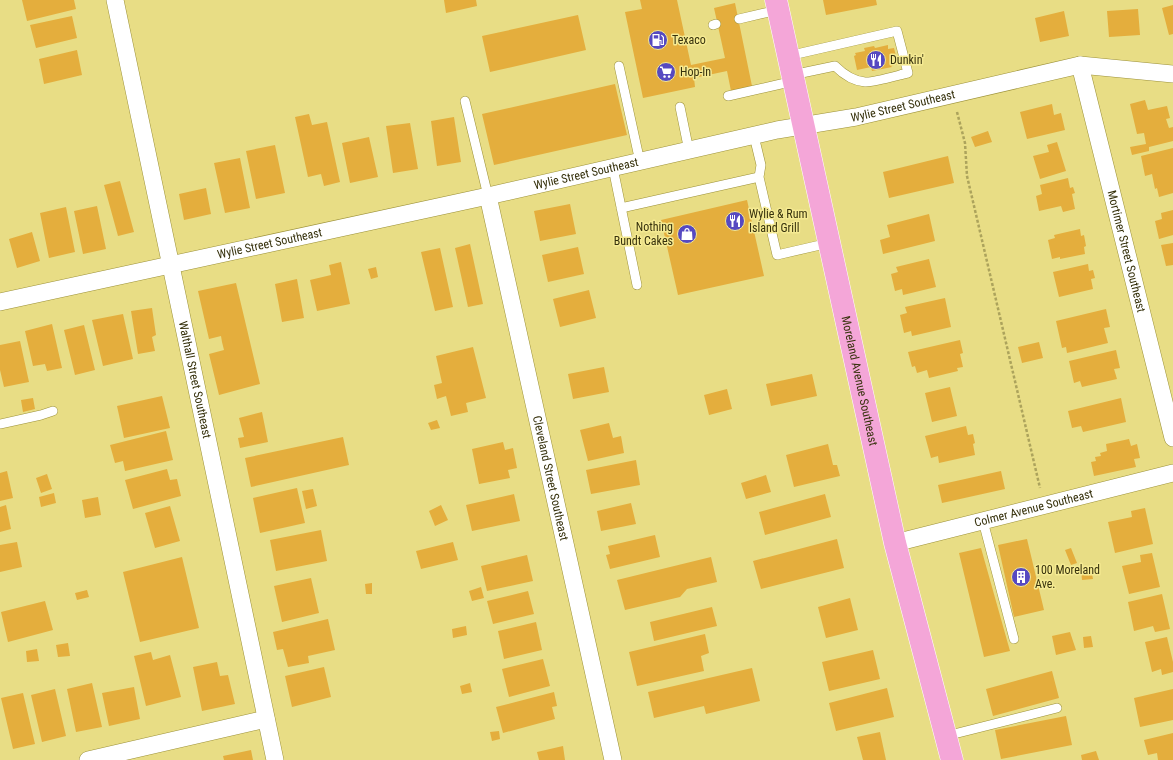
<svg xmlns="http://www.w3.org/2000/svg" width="1173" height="760" font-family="'Roboto Condensed',sans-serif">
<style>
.building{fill:#e4ae3d}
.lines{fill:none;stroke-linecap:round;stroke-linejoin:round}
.service-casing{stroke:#9c9138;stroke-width:10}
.minor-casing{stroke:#9c9138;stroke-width:18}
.trunk-casing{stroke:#fff;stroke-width:23}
.path{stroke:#aca35c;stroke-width:2.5;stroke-dasharray:3 2;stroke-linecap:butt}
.service{stroke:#fff;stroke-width:9}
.minor{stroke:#fff;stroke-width:17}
.trunk{stroke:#f4a6d8;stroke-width:22}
.labels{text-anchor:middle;stroke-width:3;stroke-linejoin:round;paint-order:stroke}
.poi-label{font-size:12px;fill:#36310c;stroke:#f5ea92;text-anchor:start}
.street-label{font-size:12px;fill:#36310c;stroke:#f5ea92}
</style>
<rect width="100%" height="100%" fill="#e8dd85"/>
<!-- building -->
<path class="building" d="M22 0H74L76 9 27 21Z
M444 0H476L477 6 446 13Z
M640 0H677L691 65 725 58 714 8 735 3 753 91 732 96 727 71 694 78 695 87 643 98 625 12 642 9Z
M823 0H876L877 5 826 15Z
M1173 5V34L1169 35 1162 8Z
M1138 9 1140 35 1109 37 1107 11Z
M1064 11 1069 36 1040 42 1035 18Z
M578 15 586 50 490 72 482 36Z
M72 16 77 38 36 48 30 25Z
M888 45V49L894 48 898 64 891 66 892 67 872 71 871 67 857 70 854 56 856 55 855 53 865 51 864 48 874 46 875 48Z
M77 50 82 75 44 84 39 59Z
M615 84 627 135 494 165 482 114Z
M1145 100 1148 110 1167 106 1170 118 1166 119 1169 128 1173 127V141L1149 147V151L1132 155 1130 147 1146 144 1144 133 1137 134 1130 104Z
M1052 104 1054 115 1061 113 1065 130 1027 139 1020 112Z
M309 114 312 125 327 122 340 182 324 186 321 174 308 177 295 117Z
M454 117 461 162 437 166 431 121Z
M410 123 418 169 393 173 386 126Z
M988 131 992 142 975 147 971 137Z
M369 137 378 177 350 183 342 143Z
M1057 142 1066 171 1040 179 1033 156 1049 152 1047 145Z
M275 145 285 193 256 199 246 151Z
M1173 148V193L1159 197 1157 188 1155 189 1152 174 1145 176 1141 156Z
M948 156 954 183 889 198 883 172Z
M240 158 250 208 225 213 214 163Z
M1068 178 1070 188 1073 187 1075 193 1072 194 1075 209 1063 212 1061 206 1039 211 1036 196 1042 194 1040 185Z
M120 181 134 232 118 236 104 185Z
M206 188 211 214 184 220 179 194Z
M747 200 764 276 678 295 661 220Z
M570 204 576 234 540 241 534 211Z
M97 206 106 249 83 254 74 211Z
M66 207 75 252 49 258 40 213Z
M1173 210V235L1159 239 1155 221 1162 219 1161 213Z
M929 214 935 241 883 254 880 240 890 237 887 225Z
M1080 229 1081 236 1084 235 1086 246 1084 247 1085 254 1060 259V257L1052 259 1048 240 1055 238 1054 235Z
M32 232 40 261 17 268 9 239Z
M1173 243V265L1166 266 1161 245Z
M470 244 483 304 468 307 455 248Z
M578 247 584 274 548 282 542 255Z
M440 248 453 307 435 311 421 252Z
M929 259 936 287 903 295 902 289 895 291 891 274 898 272 896 267Z
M341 262 350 304 317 311 310 280 331 275 329 265Z
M1088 264 1089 271 1093 270 1095 278 1091 279 1093 289 1059 297 1053 272Z
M376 267 378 277 371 279 368 269Z
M297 279 304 318 282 322 275 284Z
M236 283 260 384 219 395 209 354 224 350 222 342 221 336 209 339 198 291Z
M589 290 596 318 560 327 553 299Z
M945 298 951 327 912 336 911 331 904 333 900 315 907 313 905 307Z
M152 308 156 335 152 337 155 351 138 354 131 311Z
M1106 309 1110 327 1104 328 1108 343 1067 353 1066 347 1062 348 1056 321Z
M123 314 133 359 103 366 92 320Z
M52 324 62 368 47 371 45 364 33 366 25 331Z
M84 325 95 370 75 375 64 330Z
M960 340 963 353 960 354 963 367 957 368 958 371 929 378 927 370 917 373 915 366 912 367 908 352Z
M20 341 29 382 4 387 0 370V345Z
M1039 342 1043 358 1022 363 1018 347Z
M473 347 486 398 466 403 468 412 451 416 446 396 437 399 434 385 442 383 436 356Z
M1116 350 1120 368 1114 369 1117 379 1082 387 1080 381 1074 383 1069 361Z
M604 367 609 392 573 399 568 374Z
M812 374 817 396 771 406 766 384Z
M950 387 957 416 932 422 925 393Z
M727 389 732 409 709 415 704 395Z
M162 396 170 428 124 438 117 406Z
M33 398 35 409 23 412 21 400Z
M1121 398 1126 422 1083 432 1081 426 1072 428 1068 411Z
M262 412 268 442 240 448 238 438 244 437 239 418Z
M437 420 440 428 431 430 428 423Z
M609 423 613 438 621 436 624 453 588 461 580 430Z
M966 426 968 435 973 434 975 443 973 444 975 455 939 463 938 456 931 458 925 436Z
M166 431 173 460 125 471 123 461 115 463 110 445Z
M343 437 349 465 251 487 245 458Z
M1129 439 1131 446 1137 444 1140 458 1134 459 1136 467 1094 476 1091 462 1096 461 1095 457 1101 456 1100 453 1107 451 1106 444Z
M503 442 505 450 513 448 517 468 508 470 510 478 479 484 472 449Z
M828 444 833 465H837L840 476 794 487 786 455Z
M636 460 640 485 591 494 586 470Z
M167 469 170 480 177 479 181 496 133 509 125 480Z
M7 471 13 498 0 501V473Z
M1001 471 1005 489 942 503 938 485Z
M47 474 52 489 41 493 36 478Z
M766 475 771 492 746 499 741 483Z
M297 488 305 523 260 533 253 498Z
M313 489 317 506 306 509 302 491Z
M54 493 56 503 41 507 39 497Z
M514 494 520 521 472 531 466 505Z
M825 494 831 517 765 535 759 512Z
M98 497 101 515 85 518 82 500Z
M631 503 636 524 601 531 597 511Z
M6 505 11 529 0 532V507Z
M441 505 448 520 435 526 429 511Z
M170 506 180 541 155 548 145 513Z
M1145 508 1153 544 1115 553 1108 522 1132 517 1131 511Z
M321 530 327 561 276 571 270 540Z
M655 535 660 557 610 569 606 555 610 554 608 546Z
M837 539 844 568 761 589 753 561Z
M1027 539 1044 610 1014 617 998 545Z
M17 542 22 567 0 572V545Z
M453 542 458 560 421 569 416 551Z
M981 548 1010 651 984 657 959 553Z
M1071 548 1077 563 1071 565 1065 550Z
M1152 553 1160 587 1129 594 1122 566 1141 562 1140 555Z
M527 555 533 581 487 591 481 566Z
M182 557 199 628 140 642 123 572Z
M711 557 717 582 687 589 680 597 625 610 617 580Z
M1091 569 1093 579 1082 580 1081 570Z
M311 578 319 613 282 622 274 586Z
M372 583V594H366L365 584Z
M481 587 484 598 472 601 469 591Z
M87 590 89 597 77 600 75 593Z
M528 591 534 614 493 624 487 601Z
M1162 594 1170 629 1155 632 1153 626 1134 631 1128 602Z
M850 598 858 630 826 638 818 607Z
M45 601 53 630 8 642 1 612Z
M712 607 717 626 654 641 650 622Z
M328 619 335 650 308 656 309 663 288 667 283 649 277 650 273 632Z
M536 622 542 650 504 659 498 631Z
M466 626 467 635 453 638 452 629Z
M1070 632 1076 650 1056 655 1052 636Z
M705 634 709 653 701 656 704 671 637 686 629 652Z
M1091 636 1093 647 1084 648 1083 637Z
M1167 637 1173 662V672L1162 675 1161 669 1152 672 1145 642Z
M68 643 70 656 58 657 56 645Z
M37 649 39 661 27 662 26 651Z
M873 650 880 679 829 691 822 662Z
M151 652 153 660 170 655 181 697 146 706 134 656Z
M543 659 550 686 509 697 502 669Z
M217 662 220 676 228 675 235 704 202 711 193 667Z
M324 667 331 697 292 707 285 676Z
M752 668 760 701 706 714 704 706 654 718 648 692Z
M1052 671 1059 698 993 716 986 689Z
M92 683 102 727 76 732 67 689Z
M470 683 472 692 462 694 460 686Z
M134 687 140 719 109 726 102 693Z
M887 688 894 717 836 731 829 703Z
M55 689 66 736 42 742 31 695Z
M1173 689V720L1140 727 1134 698Z
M554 692 557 706 552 707 555 719 503 733 496 707Z
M23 693 35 744 13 749 1 698Z
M1066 716 1072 745 1001 759 995 730Z
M499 731 500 739 492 741 490 732Z
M880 732 886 760H863L857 737Z
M1173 733V760H1158L1157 753 1148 755 1144 740Z
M563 746 565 760H539L537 752Z
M251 750 253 760H224L223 756Z
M1096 751 1099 760H1082L1081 755Z"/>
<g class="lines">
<!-- service casing -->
<g class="service-casing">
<path id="service" d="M739 19 778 10
M713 25 716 24
M788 56 897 31 908 73C899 75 872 83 865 82 853 81 843 74 835 66L792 75
M619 66 640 162
M728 96 794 81
M465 101 488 196
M680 107 689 151
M754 136 761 165 759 177 777 255 829 243
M613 168 637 285
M621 208 759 177
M0 424 41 415 53 411
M983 521 1014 639
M946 736 1057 708"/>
</g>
<!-- minor casing -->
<g class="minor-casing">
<g id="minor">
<path id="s1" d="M115 0 275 760"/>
<path id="s2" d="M1080 65 1173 438"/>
<path id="s3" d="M488 196 613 760"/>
<path id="s4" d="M0 302 488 196 777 130 856 117 1080 65 1173 74"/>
<path id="s5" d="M895 543 1173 473"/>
<path d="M88 760 266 719"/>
</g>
</g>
<!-- trunk casing -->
<g class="trunk-casing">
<g id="trunk">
<path id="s6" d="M776 0 895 543 952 760"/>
</g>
</g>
<!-- path -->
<path class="path" d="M957 112 965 143 967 176 1040 488"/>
<!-- service -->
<use href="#service" class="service"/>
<!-- minor -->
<use href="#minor" class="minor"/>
<!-- trunk -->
<use href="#trunk" class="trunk"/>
</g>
<!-- icons -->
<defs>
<g id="fuel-disc" transform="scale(1)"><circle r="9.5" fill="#5649c1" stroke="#f5ea92"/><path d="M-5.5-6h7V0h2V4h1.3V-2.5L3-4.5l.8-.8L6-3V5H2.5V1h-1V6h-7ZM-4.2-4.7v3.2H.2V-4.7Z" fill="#fff"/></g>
<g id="restaurant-disc" transform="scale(1)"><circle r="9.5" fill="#5649c1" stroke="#f5ea92"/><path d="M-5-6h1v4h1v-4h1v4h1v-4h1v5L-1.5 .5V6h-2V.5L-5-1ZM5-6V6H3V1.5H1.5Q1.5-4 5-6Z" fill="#fff"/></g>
<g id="supermarket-disc" transform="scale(1)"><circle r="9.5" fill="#5649c1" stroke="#f5ea92"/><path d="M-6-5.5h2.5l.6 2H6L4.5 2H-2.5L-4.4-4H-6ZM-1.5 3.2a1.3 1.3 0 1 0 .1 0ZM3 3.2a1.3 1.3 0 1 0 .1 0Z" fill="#fff"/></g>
<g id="shop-disc" transform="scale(1)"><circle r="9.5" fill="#5649c1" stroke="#f5ea92"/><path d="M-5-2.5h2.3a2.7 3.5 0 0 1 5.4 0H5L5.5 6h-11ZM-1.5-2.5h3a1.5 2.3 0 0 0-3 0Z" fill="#fff"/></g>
<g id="building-disc" transform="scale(1)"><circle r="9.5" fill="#5649c1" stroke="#f5ea92"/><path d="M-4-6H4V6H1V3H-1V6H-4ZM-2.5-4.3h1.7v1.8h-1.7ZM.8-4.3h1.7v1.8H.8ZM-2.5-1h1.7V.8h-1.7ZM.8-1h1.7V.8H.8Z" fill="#fff"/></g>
</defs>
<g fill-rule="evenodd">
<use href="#fuel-disc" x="658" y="40"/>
<use href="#restaurant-disc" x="876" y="60"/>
<use href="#supermarket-disc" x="666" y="72"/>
<use href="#restaurant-disc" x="735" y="221"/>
<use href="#shop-disc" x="687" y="234"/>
<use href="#building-disc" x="1021" y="577"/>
</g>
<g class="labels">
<!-- poi labels -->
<g class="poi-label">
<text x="672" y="44">Texaco</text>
<text x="890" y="64">Dunkin'</text>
<text x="680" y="76">Hop-In</text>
<text x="749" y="218">Wylie &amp; Rum<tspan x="749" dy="14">Island Grill</tspan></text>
<text x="673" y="231" text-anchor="end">Nothing<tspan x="673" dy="14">Bundt Cakes</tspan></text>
<text x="1035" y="574">100 Moreland<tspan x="1035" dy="14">Ave.</tspan></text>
</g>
<!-- street labels -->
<g class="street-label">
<text dy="4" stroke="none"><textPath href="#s4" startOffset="924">Wylie Street Southeast</textPath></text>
<text dy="4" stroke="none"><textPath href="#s4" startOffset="600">Wylie Street Southeast</textPath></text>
<text dy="4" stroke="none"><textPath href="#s4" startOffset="276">Wylie Street Southeast</textPath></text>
<text dy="4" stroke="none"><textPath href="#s2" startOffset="192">Mortimer Street Southeast</textPath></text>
<text dy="4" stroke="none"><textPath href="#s1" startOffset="388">Walthall Street Southeast</textPath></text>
<text dy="4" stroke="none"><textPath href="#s6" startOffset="390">Moreland Avenue Southeast</textPath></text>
<text dy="4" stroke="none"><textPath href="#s3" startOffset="289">Cleveland Street Southeast</textPath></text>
<text dy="4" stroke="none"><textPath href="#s5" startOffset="143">Colmer Avenue Southeast</textPath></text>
</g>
</g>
</svg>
